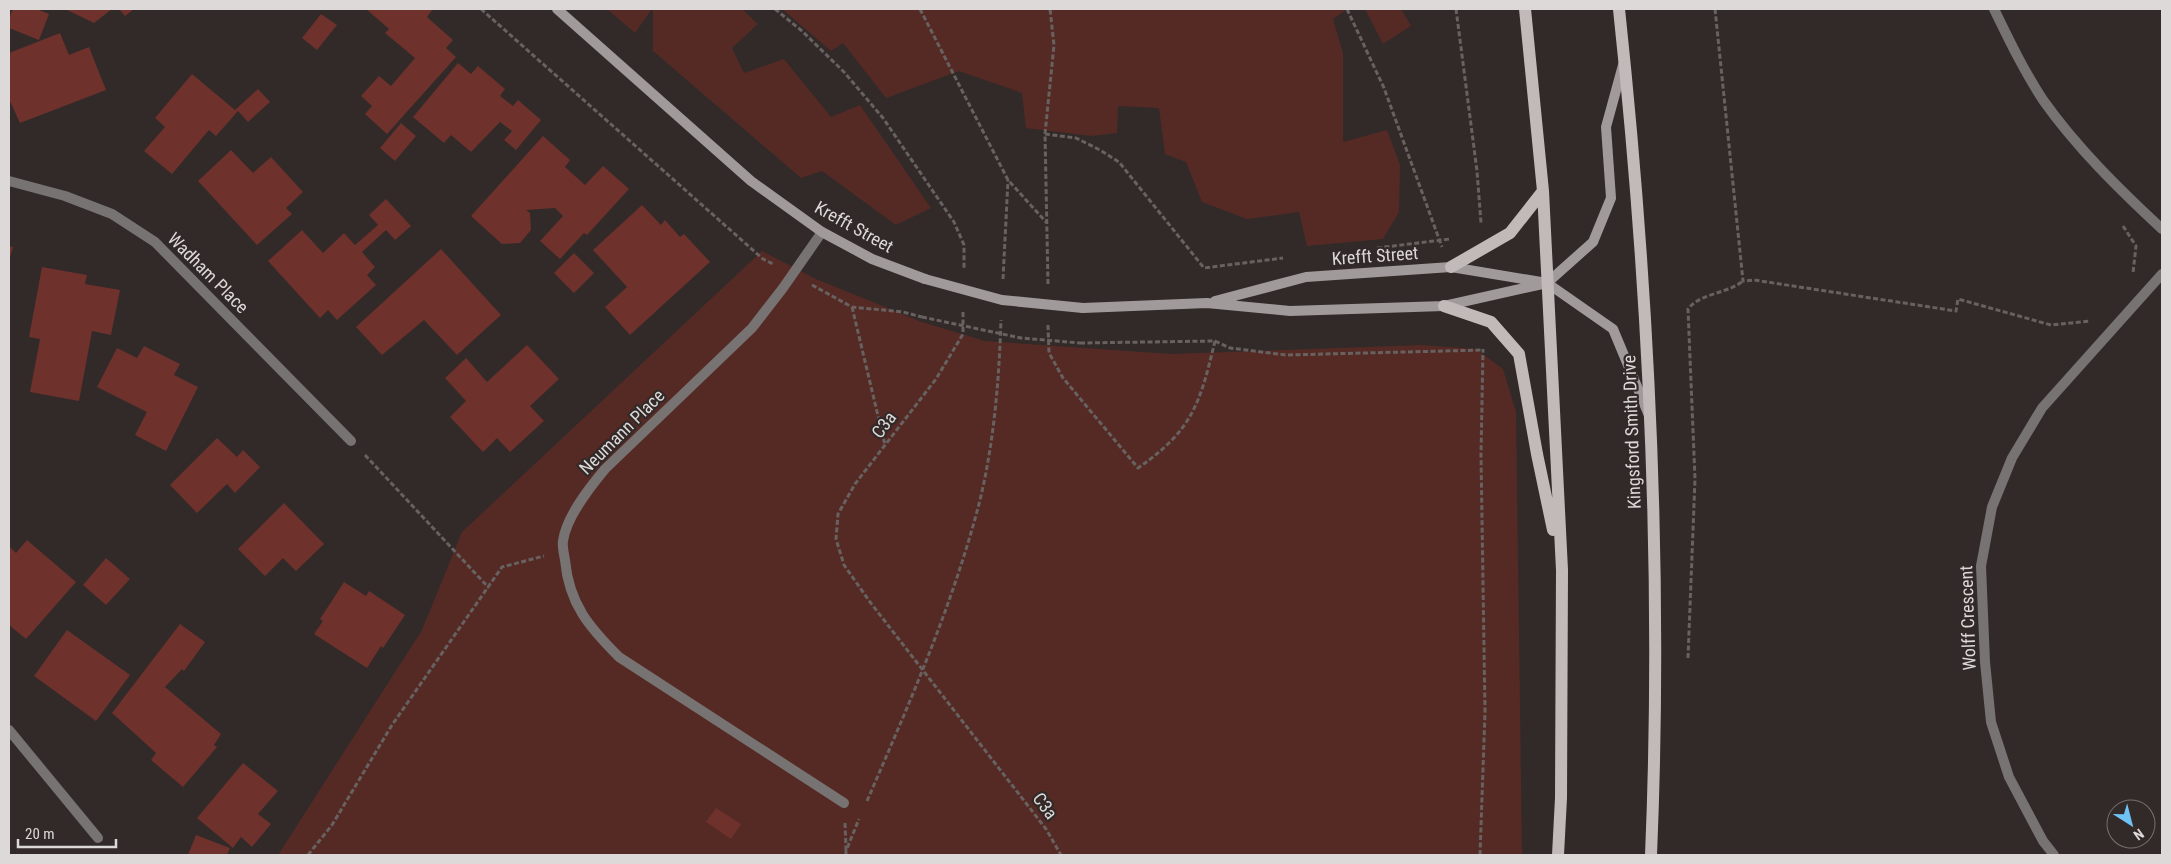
<svg xmlns="http://www.w3.org/2000/svg" width="2171" height="864" font-family="'Roboto Condensed',sans-serif">
<style>
.green{fill:#552a25}
.building{fill:#6e312b}
.lines{fill:none;stroke-linecap:round;stroke-linejoin:round}
.path{stroke:#676160;stroke-width:3;stroke-dasharray:5 2.5;stroke-linecap:butt}
.street{stroke:#767372;stroke-width:10}
.secondary{stroke:#a09b9a;stroke-width:10}
.primary{stroke:#c1bab9;stroke-width:12}
.path-bridge{stroke:#676160;stroke-width:3;stroke-dasharray:5 2.5;stroke-linecap:butt}
.secondary-bridge{stroke:#a09b9a;stroke-width:10}
.labels{text-anchor:middle;stroke-width:4.5;stroke-linejoin:round;paint-order:stroke}
.street-label{font-size:18px;fill:#ded9d9;stroke:#312a29}
</style>
<rect width="100%" height="100%" fill="#312a29"/>
<!-- green -->
<path class="green" d="M607 9H652L635 33Z
M653 9H742L758 24 732 48 744 73 784 59 831 117 860 105 931 208 896 225 822 171 801 178 653 51Z
M782 9H1347L1333 19 1343 53V142L1387 130 1400 165 1399 212 1383 239 1307 246 1299 212 1247 219 1202 202 1186 162 1165 154 1159 108 1118 106 1117 133 1092 136 1026 128 1022 93 959 71 886 98 843 43 831 51Z
M1365 9H1401L1411 26 1383 44Z
M762 251 816 279 922 322 985 341 1171 354 1422 345 1476 349 1503 369 1516 412 1522 855H278L422 630 462 532Z"/>
<!-- building -->
<path class="building" d="M13 9H37L49 14 39 40 9 28V18Z
M65 9H112L94 23Z
M119 9H134L125 16Z
M366 9H431L432 10 427 17 453 40 446 48 456 57 387 134 365 114 372 106 361 96 379 76 391 86 415 58 385 33 389 29Z
M321 14 337 25 317 50 302 38Z
M60 33 69 55 89 47 106 90 20 123 9 99V53Z
M458 63 471 74 478 66 505 89 500 96 513 106 518 100 541 120 516 150 504 140 512 131 500 122 471 152 451 135 444 143 413 117Z
M192 74 235 110 258 89 270 102 248 122 238 111 216 136 209 130 172 174 144 151 165 127 155 118Z
M401 123 416 136 395 161 380 148Z
M543 136 570 160 565 167 585 185 603 166 629 189 587 235 584 233 560 259 540 241 563 216 555 208 526 210 530 213 531 230 520 243 502 244 471 216Z
M231 150 253 173 271 157 303 192 286 208 292 214 257 245 198 181Z
M386 199 411 226 395 240 386 230 362 252 375 267 367 275 376 285 337 320 328 310 320 318 268 261 302 230 323 253 344 233 355 245 378 225 369 215Z
M642 205 661 225 665 220 680 237 684 234 710 262 630 335 605 307 627 287 593 250Z
M9 246 13 247 9 261Z
M441 249 501 315 457 355 424 320 382 355 356 327Z
M574 253 594 273 574 293 554 273Z
M42 267 87 275 85 284 120 290 111 335 92 331 79 401 30 392 40 339 29 337Z
M527 345 559 379 530 406 544 421 510 452 497 438 483 452 450 417 466 401 445 378 466 358 487 382Z
M144 346 180 364 174 375 198 387 166 451 135 435 147 412 97 387 117 348 137 358Z
M217 438 237 457 243 450 260 467 235 493 227 484 197 513 170 485Z
M284 503 324 544 296 571 283 558 265 576 238 549Z
M27 540 76 582 26 639 9 625V546L16 553Z
M106 558 130 579 106 605 83 585Z
M344 582 366 596 369 591 405 615 383 648 381 646 367 668 314 634 323 621 320 619Z
M180 624 205 642 184 671 182 669 165 687 221 734 214 745 217 747 183 787 151 760 156 753 112 713Z
M67 630 130 675 96 721 34 676Z
M243 763 278 791 258 814 271 824 252 847 241 837 233 848 197 818Z
M716 808 741 824 731 839 706 822Z
M196 835 230 848 227 855H188Z"/>
<g class="lines">
<!-- path -->
<path class="path" d="M481 9 763 259 773 264
M775 9 802 31 844 72 883 118 954 222 964 245V268
M920 9 1008 180 1046 222
M1347 9 1384 88 1442 247
M1456 9 1477 171 1481 223
M1715 9 1743 281 1754 280 1956 311 1958 299 2051 325 2090 321
M1045 134 1054 45 1050 9
M2123 226 2136 246 2133 273
M1377 248 1450 239
M1003 279 1008 180
M1048 284 1045 134 1076 138 1100 150 1119 162 1204 268 1283 258
M812 285 852 307 903 312 922 317
M852 307 885 445
M963 312V334L936 379 855 484 838 514 836 539 844 565 870 602 1046 829 1061 855
M1048 325 1049 353 1063 378 1138 468C1193 430 1200 403 1215 341
M1080 343 1215 341 1230 348 1286 355 1483 350
M365 455 489 588
M1688 658 1695 479 1688 309C1700 293 1727 294 1743 281
M867 801C909 704 952 607 979 504 994 444 999 381 1001 320
M845 823 846 850
M308 855 332 825 392 725 502 567 544 556
M846 855V851L859 819
M1480 855 1485 712 1481 455 1483 349"/>
<!-- street -->
<path class="street" d="M1994 9C2009 40 2024 71 2043 100 2077 148 2119 189 2162 229
M9 181 65 196 112 214 155 242 351 441
M822 232 783 288 752 328 605 469C590 487 566 517 563 541 562 546 564 554 565 560 569 604 589 627 619 657L844 803
M9 730 98 838
M2054 855 2043 841 2009 777 1991 722 1985 662 1981 566 1992 507 2012 458 2042 408 2162 274"/>
<!-- secondary -->
<path class="secondary" d="M557 9 751 181 822 232 872 259 925 279
M1215 301 1306 277 1451 267 1547 283 1613 329 1648 413
M1083 308 1207 303 1290 311 1444 306 1547 283 1593 242 1611 198 1606 127 1623 65"/>
<!-- primary -->
<path class="primary" d="M1525 9 1543 191 1562 570 1561 798 1558 855
M1619 9C1649 290 1663 573 1651 855
M1451 267 1510 233 1543 191
M1444 306 1491 322 1519 354 1537 454 1553 530"/>
<!-- path-bridge -->
<path class="path-bridge" d="M922 317 1021 338 1080 343"/>
<!-- secondary-bridge -->
<path class="secondary-bridge" d="M925 279 1002 300 1083 308"/>
</g>
<g class="labels">
<!-- street labels -->
<g class="street-label">
<text transform="translate(854 227) rotate(29)" y="6">Krefft Street</text>
<text transform="translate(1375 256) rotate(-4)" y="6">Krefft Street</text>
<text transform="translate(208 273) rotate(45)" y="6">Wadham Place</text>
<text transform="translate(884 425) rotate(-53)" y="6">C3a</text>
<text transform="translate(622 432) rotate(-45)" y="6">Neumann Place</text>
<text transform="translate(1632 432) rotate(-92)" y="6">Kingsford Smith Drive</text>
<text transform="translate(1968 618) rotate(-92)" y="6">Wolff Crescent</text>
<text transform="translate(1045 806) rotate(53)" y="6">C3a</text>
</g>
</g>
<!-- border -->
<rect width="2171" height="864" fill="none" stroke="#ded9d9" stroke-width="20"/>
<!-- north arrow -->
<g transform="translate(2131 824) rotate(144)"><circle r="24" fill="#312a29" stroke="#76706f"/>
<path d="M0-4L9 19L0 12L-9 19Z" fill="#70c2f4"/>
<text y="-8" font-size="14" font-weight="bold" text-anchor="middle" fill="#ded9d9">N</text>
</g>
<!-- scale -->
<path d="M18 839v8h98v-8" fill="none" stroke="#ded9d9" stroke-width="2.5"/>
<text x="25" y="839" font-size="15" fill="#ded9d9" stroke="#312a29" stroke-width="4" paint-order="stroke">20 m</text>
</svg>
